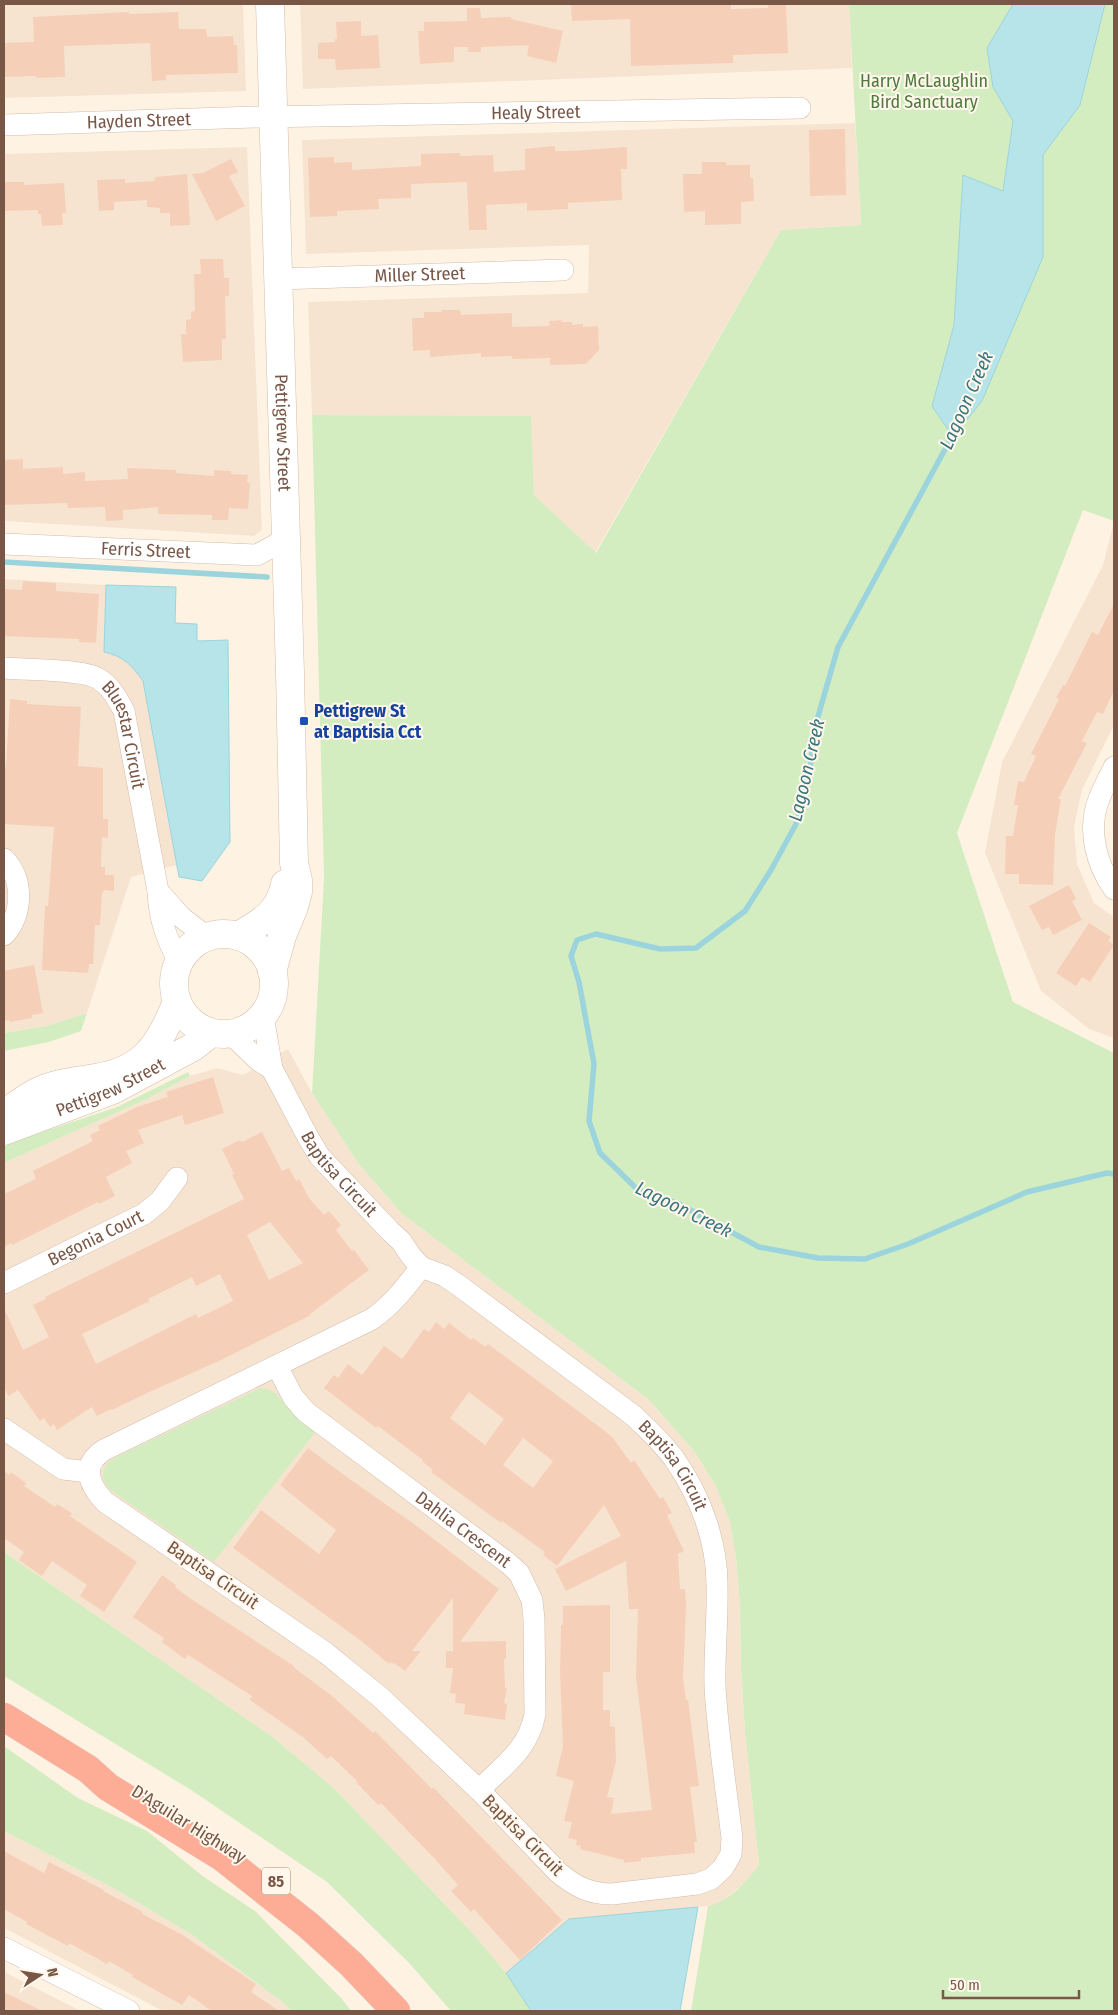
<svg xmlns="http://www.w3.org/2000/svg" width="1118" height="2015" font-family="'Fira Sans Condensed',sans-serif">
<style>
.residential{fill:#f6e4d1}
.green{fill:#d4edc0}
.water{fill:#b6e4e9;stroke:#9bd4dc}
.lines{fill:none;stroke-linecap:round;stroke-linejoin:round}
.stream{stroke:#9bd4dc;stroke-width:5.5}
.building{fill:#f6cfb9;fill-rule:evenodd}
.street-casing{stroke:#d2bbab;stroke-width:22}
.secondary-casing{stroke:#d6bba8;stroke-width:29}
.highway-casing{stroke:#dcd3cf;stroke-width:29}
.street{stroke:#fff;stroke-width:21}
.secondary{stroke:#fff;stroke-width:28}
.highway{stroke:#fdad95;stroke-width:28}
.transit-dot{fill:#1a4fb4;stroke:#fff7eb;stroke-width:2}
.labels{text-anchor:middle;stroke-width:4;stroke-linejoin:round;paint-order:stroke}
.shield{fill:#fff7eb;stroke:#a08778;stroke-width:1}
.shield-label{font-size:16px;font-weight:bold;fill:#785747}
.park-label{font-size:18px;fill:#507a3c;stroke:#fff7eb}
.street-label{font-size:18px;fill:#785747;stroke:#fff7eb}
.transit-label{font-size:18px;font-weight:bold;fill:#164399;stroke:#fff7eb;text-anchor:start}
.water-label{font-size:19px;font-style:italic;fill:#39767f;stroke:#fff7eb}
</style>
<rect width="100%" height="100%" fill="#fef3e3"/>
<!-- residential -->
<path class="residential" d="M4 4H243L246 91 4 98Z
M300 4H849L852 68 303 89Z
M855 123 861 225 781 230 595 553 534 495 530 417 312 415 308 302 588 293 589 245 306 254 302 140Z
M247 147 262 530 254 536 4 521V154Z
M1114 522V725L1082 790 1074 827 1077 864 1094 903 1114 917V1038L1089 1029 1041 991 985 853 1002 762 1103 565Z
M4 579 106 585 104 652 118 655 132 665 143 681 177 865 131 877 87 1013 47 1026 4 1033Z
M288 1049 312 1093 358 1163 401 1213 648 1399 694 1451 715 1484 730 1522 736 1558 740 1606 741 1669 745 1732 759 1865 745 1882 720 1903 708 1906 569 1919 506 1973 476 1937 335 1789 274 1738 4 1552V1163L147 1099 190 1076 217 1068 243 1075Z
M4 1831 115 1889 191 1934 285 2004 291 2011H163L4 1928Z
M4 1972 81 2011H4Z"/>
<!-- green -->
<path class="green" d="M849 4H1013L987 48 993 87 1013 121 1003 191 963 175 954 325 932 406 1043 258V155L1080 105 1105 4H1114V521L1083 510 957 833 1013 1002 1114 1053V2011H691L708 1906C730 1901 745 1882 759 1865L745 1732 741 1669 740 1606 736 1558 730 1522 715 1484 694 1451 648 1399 401 1213 358 1163 312 1093 324 878 312 415 531 416 534 495 596 553 781 230 861 225Z
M87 1013 81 1031 49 1042 4 1051V1033L47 1026Z
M188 1072 190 1076 147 1099 4 1163V1147L15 1141 117 1107Z
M260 1388C277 1390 277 1396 288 1407 297 1415 307 1422 317 1430L214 1562 110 1490C101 1480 100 1471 110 1460Z
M4 1552 274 1738 335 1789 476 1937 506 1973 531 2011H451L410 1964 327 1882 191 1790 4 1676Z
M4 1746 78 1798 147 1831 204 1877 255 1911 342 1999 351 2011H291L285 2004 191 1934 115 1889 4 1831Z"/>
<!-- water -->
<path class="water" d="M1013 4H1105L1080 105 1043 155V257L982 401 953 437 932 406 954 325 963 175 1003 191 1013 121 993 87 987 48Z
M106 585 176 587 175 623 197 624V641L228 640 230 842 202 881 179 877 143 681C132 665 123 656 104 652Z
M698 1907 680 2011H531L506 1973 569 1919Z"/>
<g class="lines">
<!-- stream -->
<path class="stream" d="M956 429 838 647 815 727 809 777 796 824 771 870 745 911 696 948 660 949 596 934 577 940 571 956 579 982 594 1064 589 1121 600 1153 638 1190 677 1203 759 1247 818 1258 865 1259 908 1244 1027 1192 1107 1173 1114 1174
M4 562 267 577"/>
</g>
<!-- building -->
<path class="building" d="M571 4H731V9L768 8V4H786L788 53 733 55V63L631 66 630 19 572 21Z
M467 8H480L481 18 511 17V19L563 31 556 63 527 56 529 45 481 47V52H468V47H454V62L420 64 418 31H424V22L467 21Z
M129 12V14L178 12 179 29H206L207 37 233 36 234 45H237L238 73 166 75V80L152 81 150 43 64 46 65 77 36 78V76L4 77V43L34 42 33 17Z
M361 21V36L378 35 380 68 336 70 335 59H318V43L335 42V39H337L336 22Z
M845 129 846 195 810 196 809 130Z
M555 146V151H571L627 147V169H621L622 200 568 203V209L527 211V203L486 205 487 230H469L467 182 411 184V198L378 199 379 209 337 211V216L310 217 308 158 334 157V163L352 162V170L421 166V154L460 153V156L493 155 494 172 525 170V149Z
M231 159 238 172 229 176 245 206 216 221 192 174 203 173Z
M702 162H726V165H750V178H753L754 201 741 202V224L705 225V211L684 212 683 174H702Z
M187 174 190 225 170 226V213H160V208L147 207V200L114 202V210L99 211 97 180 125 179V183L154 181 156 177Z
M4 182H24V185L64 183 66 213H62L63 225 42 226 41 214H38V210L4 211Z
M200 259H223L224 278H229V296H225L226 339H222V360L183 362 181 334H186V320L191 319V312L195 311 194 274H201Z
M442 310H460L461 315 512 313V327L550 326 549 321 562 320V322H572V325L583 324V327L598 326 599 350 586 364 550 365V358L512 359V356L481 357V353L430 357V350L413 351 412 318H424V312H442Z
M23 459V469L63 467V474L85 472V481L128 479 127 468 176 470V473L214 476V470L231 471V474L248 475 247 482 250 483 248 509 229 508 228 520H212V515L158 514V507L123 510V520L106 521 105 507 68 508 67 503 4 505V460Z
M23 581 56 583V591L99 594 96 643 79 642V639L4 636V589L22 590Z
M1114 604V691L1103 714 1097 712 1082 741 1087 743 1058 799H1061L1055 835 1053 885 1019 884V874H1005L1006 836H1013L1018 805H1014L1018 781 1024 782 1036 756 1031 754 1059 699 1056 698 1063 685 1065 686 1092 632 1098 635Z
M10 699 27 701V704L81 707 78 766 103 768V819H108V838L102 837 101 867H105V875H114V891L104 890 102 893 100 925H95L93 964H89L88 973 42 970 45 906H48L54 827 4 824V767H6Z
M1069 885 1076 899 1072 901 1082 920 1053 935 1049 927 1042 930 1029 906Z
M1089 923 1111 937 1108 941 1114 945 1090 982 1082 977 1076 986 1056 973Z
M34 965 43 1013 32 1015V1018L10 1022 9 1020 4 1021V971Z
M213 1077 224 1113 185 1125 182 1115 138 1130 144 1143 126 1151 132 1163 106 1177 115 1196 99 1204 98 1202 12 1245 11 1243 4 1247V1194L36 1179 33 1171 93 1141 90 1135 100 1130 98 1126 137 1107 168 1097 166 1092Z
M262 1132 282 1171 289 1168 296 1181 299 1179 309 1198 324 1215 329 1211 341 1225 336 1230 352 1251 354 1250 369 1270 310 1314 311 1315 219 1361 147 1393 112 1410 111 1409 97 1416 92 1407 57 1430 54 1424 50 1427 44 1418 40 1421 18 1390 8 1396 4 1387V1308L23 1350 49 1337 33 1305 46 1299 45 1297 244 1199 232 1175 234 1174 222 1149 240 1140 242 1142ZM270 1222 303 1263 269 1280 247 1235ZM220 1274 233 1301 198 1318 196 1314 96 1364 82 1334 150 1301 148 1299 192 1277 196 1286Z
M436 1322 444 1329 449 1323 471 1340 473 1338 486 1347 488 1344 605 1431 613 1438 631 1463 634 1460 660 1499 663 1497 672 1513 667 1515 684 1551 678 1554 680 1589H685L686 1606 683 1679 686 1700H688L699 1786 690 1787 697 1842H694L695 1853 641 1858V1861L624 1863V1860L580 1849 581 1846 576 1845 577 1840 568 1838 572 1822 564 1821 574 1781 556 1776 563 1746 560 1673 561 1625H563V1606L610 1605V1672H603V1710H610V1726L615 1727 616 1761 607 1797 614 1798 611 1814 652 1810 636 1676 638 1609H629L626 1561 566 1591 555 1569 621 1536 604 1505 557 1566 543 1555 545 1552 502 1521 501 1523 431 1472 433 1470 422 1461 423 1460 378 1426 376 1428 324 1388 334 1375 338 1378 348 1364 362 1375 384 1346 402 1359 424 1329 429 1332ZM469 1392 504 1419 485 1445 450 1418ZM523 1438 553 1461 533 1488 503 1465Z
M308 1448 351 1480 414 1524 499 1589 460 1642 506 1641V1659H504L505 1688H507L504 1703 507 1704 505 1720 464 1714 465 1704 455 1703 456 1694 450 1693 453 1668H446V1651H453V1598L412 1651H421L405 1671 394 1663 393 1664 390 1662 389 1664 360 1640 233 1548 261 1510 319 1554 336 1530 280 1485Z
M4 1471 9 1475 11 1472 26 1483 24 1486 55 1507 57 1504 72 1513 70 1516 137 1562 104 1612 80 1596 87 1585 52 1561 42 1576 19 1560 24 1552 4 1538Z
M162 1575 176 1585 175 1587 188 1597 294 1666 293 1667 331 1695 373 1733 375 1731 432 1789 433 1787 562 1920 520 1960 474 1909 471 1912 451 1891 458 1885 434 1858 381 1803 378 1805 356 1782 357 1781 331 1756 327 1759 304 1738 250 1700 252 1696 188 1655 185 1659 162 1642 164 1638 133 1617Z
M4 1851 44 1873 49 1862 104 1890 103 1891 143 1912 142 1914 181 1934 256 1984 251 1992 279 2011H212L189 1995 182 2005 132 1977 133 1975 109 1961 107 1964 69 1943 68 1946 26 1924 27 1922 4 1909Z
M4 1992 42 2011H4Z"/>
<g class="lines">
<!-- street casing -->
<g class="street-casing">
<g id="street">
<path id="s1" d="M4 125 259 117 800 108"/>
<path id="s2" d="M278 279 563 270"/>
<path id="s3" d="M4 544 257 555 286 539"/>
<path id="s4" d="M4 668C25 670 81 669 97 678 110 685 117 698 124 711L158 891C159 918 166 938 179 962"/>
<path d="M1114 767C1109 778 1103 788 1099 799 1087 829 1096 864 1114 889"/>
<path d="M4 859C24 879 23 914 4 935"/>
<path d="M158 891 181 917 207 937"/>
<path id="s5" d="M263 1015 272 1069 309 1139 320 1157 391 1232 401 1241 411 1256 421 1267 445 1276 461 1287 634 1416C648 1430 664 1444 675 1460 700 1496 717 1541 717 1584 718 1619 714 1653 715 1687 718 1737 726 1788 732 1838L731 1854 723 1868 711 1879 697 1884 612 1894C590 1894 576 1887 559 1873L479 1790 379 1696 354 1676 326 1653 105 1502C88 1484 81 1465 104 1450L372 1319C392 1305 406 1287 421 1267"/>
<path d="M231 1034 258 1060 272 1069"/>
<path id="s6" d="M4 1283 144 1214 160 1201 177 1178"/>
<path id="s7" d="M277 1366 293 1397 306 1412 508 1563 519 1573 532 1600 534 1619 535 1714C529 1749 503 1766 479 1790"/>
<path d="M4 1429 63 1469 89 1472"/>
<path d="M4 1948 129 2011"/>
</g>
</g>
<!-- secondary casing -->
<g class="secondary-casing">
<g id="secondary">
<path id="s8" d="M270 4 290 673 294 863 298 880V892L294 907 282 936 272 972"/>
<circle cx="224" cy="984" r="50"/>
<path d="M238 936C261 923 280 912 285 884"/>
<path d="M4 1114C15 1106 27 1097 39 1091 57 1083 76 1081 95 1078 145 1071 159 1044 177 1002"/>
<path id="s9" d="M4 1131 113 1090 193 1047 211 1033"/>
</g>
</g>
<!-- highway casing -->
<g class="highway-casing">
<path id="highway" d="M4 1717 88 1769 108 1787 222 1857 308 1925 351 1964 396 2011"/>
</g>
<!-- street -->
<use href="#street" class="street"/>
<!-- secondary -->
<use href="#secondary" class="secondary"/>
<!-- highway -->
<use href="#highway" class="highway"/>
</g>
<!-- markers -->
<rect class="transit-dot" x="299" y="716" width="10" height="10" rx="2.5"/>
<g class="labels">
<!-- shield labels -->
<rect class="shield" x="262" y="1867.5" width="28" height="27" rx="4"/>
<g class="shield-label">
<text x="276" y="1887">85</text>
</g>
<!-- park labels -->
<g class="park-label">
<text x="924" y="87">Harry McLaughlin<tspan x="924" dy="21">Bird Sanctuary</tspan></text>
</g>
<!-- street labels -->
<g class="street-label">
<text dy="6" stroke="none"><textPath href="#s1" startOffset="532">Healy Street</textPath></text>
<text dy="6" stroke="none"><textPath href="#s1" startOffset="135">Hayden Street</textPath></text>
<text dy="6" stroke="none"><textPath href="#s2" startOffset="142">Miller Street</textPath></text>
<text dy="6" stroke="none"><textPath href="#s8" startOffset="429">Pettigrew Street</textPath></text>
<text dy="6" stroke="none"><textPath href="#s3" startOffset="142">Ferris Street</textPath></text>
<text dy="6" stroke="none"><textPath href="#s4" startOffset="160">Bluestar Circuit</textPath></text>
<text dy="6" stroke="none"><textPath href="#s9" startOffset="115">Pettigrew Street</textPath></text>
<text dy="6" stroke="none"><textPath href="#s5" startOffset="180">Baptisa Circuit</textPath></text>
<text dy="6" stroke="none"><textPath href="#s6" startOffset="102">Begonia Court</textPath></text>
<text dy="6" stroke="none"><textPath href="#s5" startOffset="629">Baptisa Circuit</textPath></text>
<text dy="6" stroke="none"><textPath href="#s7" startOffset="251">Dahlia Crescent</textPath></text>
<text transform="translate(213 1575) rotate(34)" y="6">Baptisa Circuit</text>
<text transform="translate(189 1824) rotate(32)" y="6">D'Aguilar Highway</text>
<text transform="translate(523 1835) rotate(45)" y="6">Baptisa Circuit</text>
</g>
<!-- transit labels -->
<g class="transit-label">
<text x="314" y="717">Pettigrew St<tspan x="314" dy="21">at Baptisia Cct</tspan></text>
</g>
<!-- water labels -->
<g class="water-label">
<text transform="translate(966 400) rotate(-66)" y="7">Lagoon Creek</text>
<text transform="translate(806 770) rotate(-77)" y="7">Lagoon Creek</text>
<text transform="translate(684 1209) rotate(26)" y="7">Lagoon Creek</text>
</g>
</g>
<!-- border -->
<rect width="1118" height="2015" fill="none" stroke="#785747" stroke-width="10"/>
<!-- north arrow -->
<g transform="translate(40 1975) rotate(78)" stroke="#fff7eb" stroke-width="4" paint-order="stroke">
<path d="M0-4L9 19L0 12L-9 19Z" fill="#785747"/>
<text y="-8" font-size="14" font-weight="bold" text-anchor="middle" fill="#785747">N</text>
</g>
<!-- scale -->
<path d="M943 1990v8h136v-8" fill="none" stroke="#785747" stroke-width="2.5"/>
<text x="950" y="1990" font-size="15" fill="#785747" stroke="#fff7eb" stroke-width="4" paint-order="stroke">50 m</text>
</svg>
